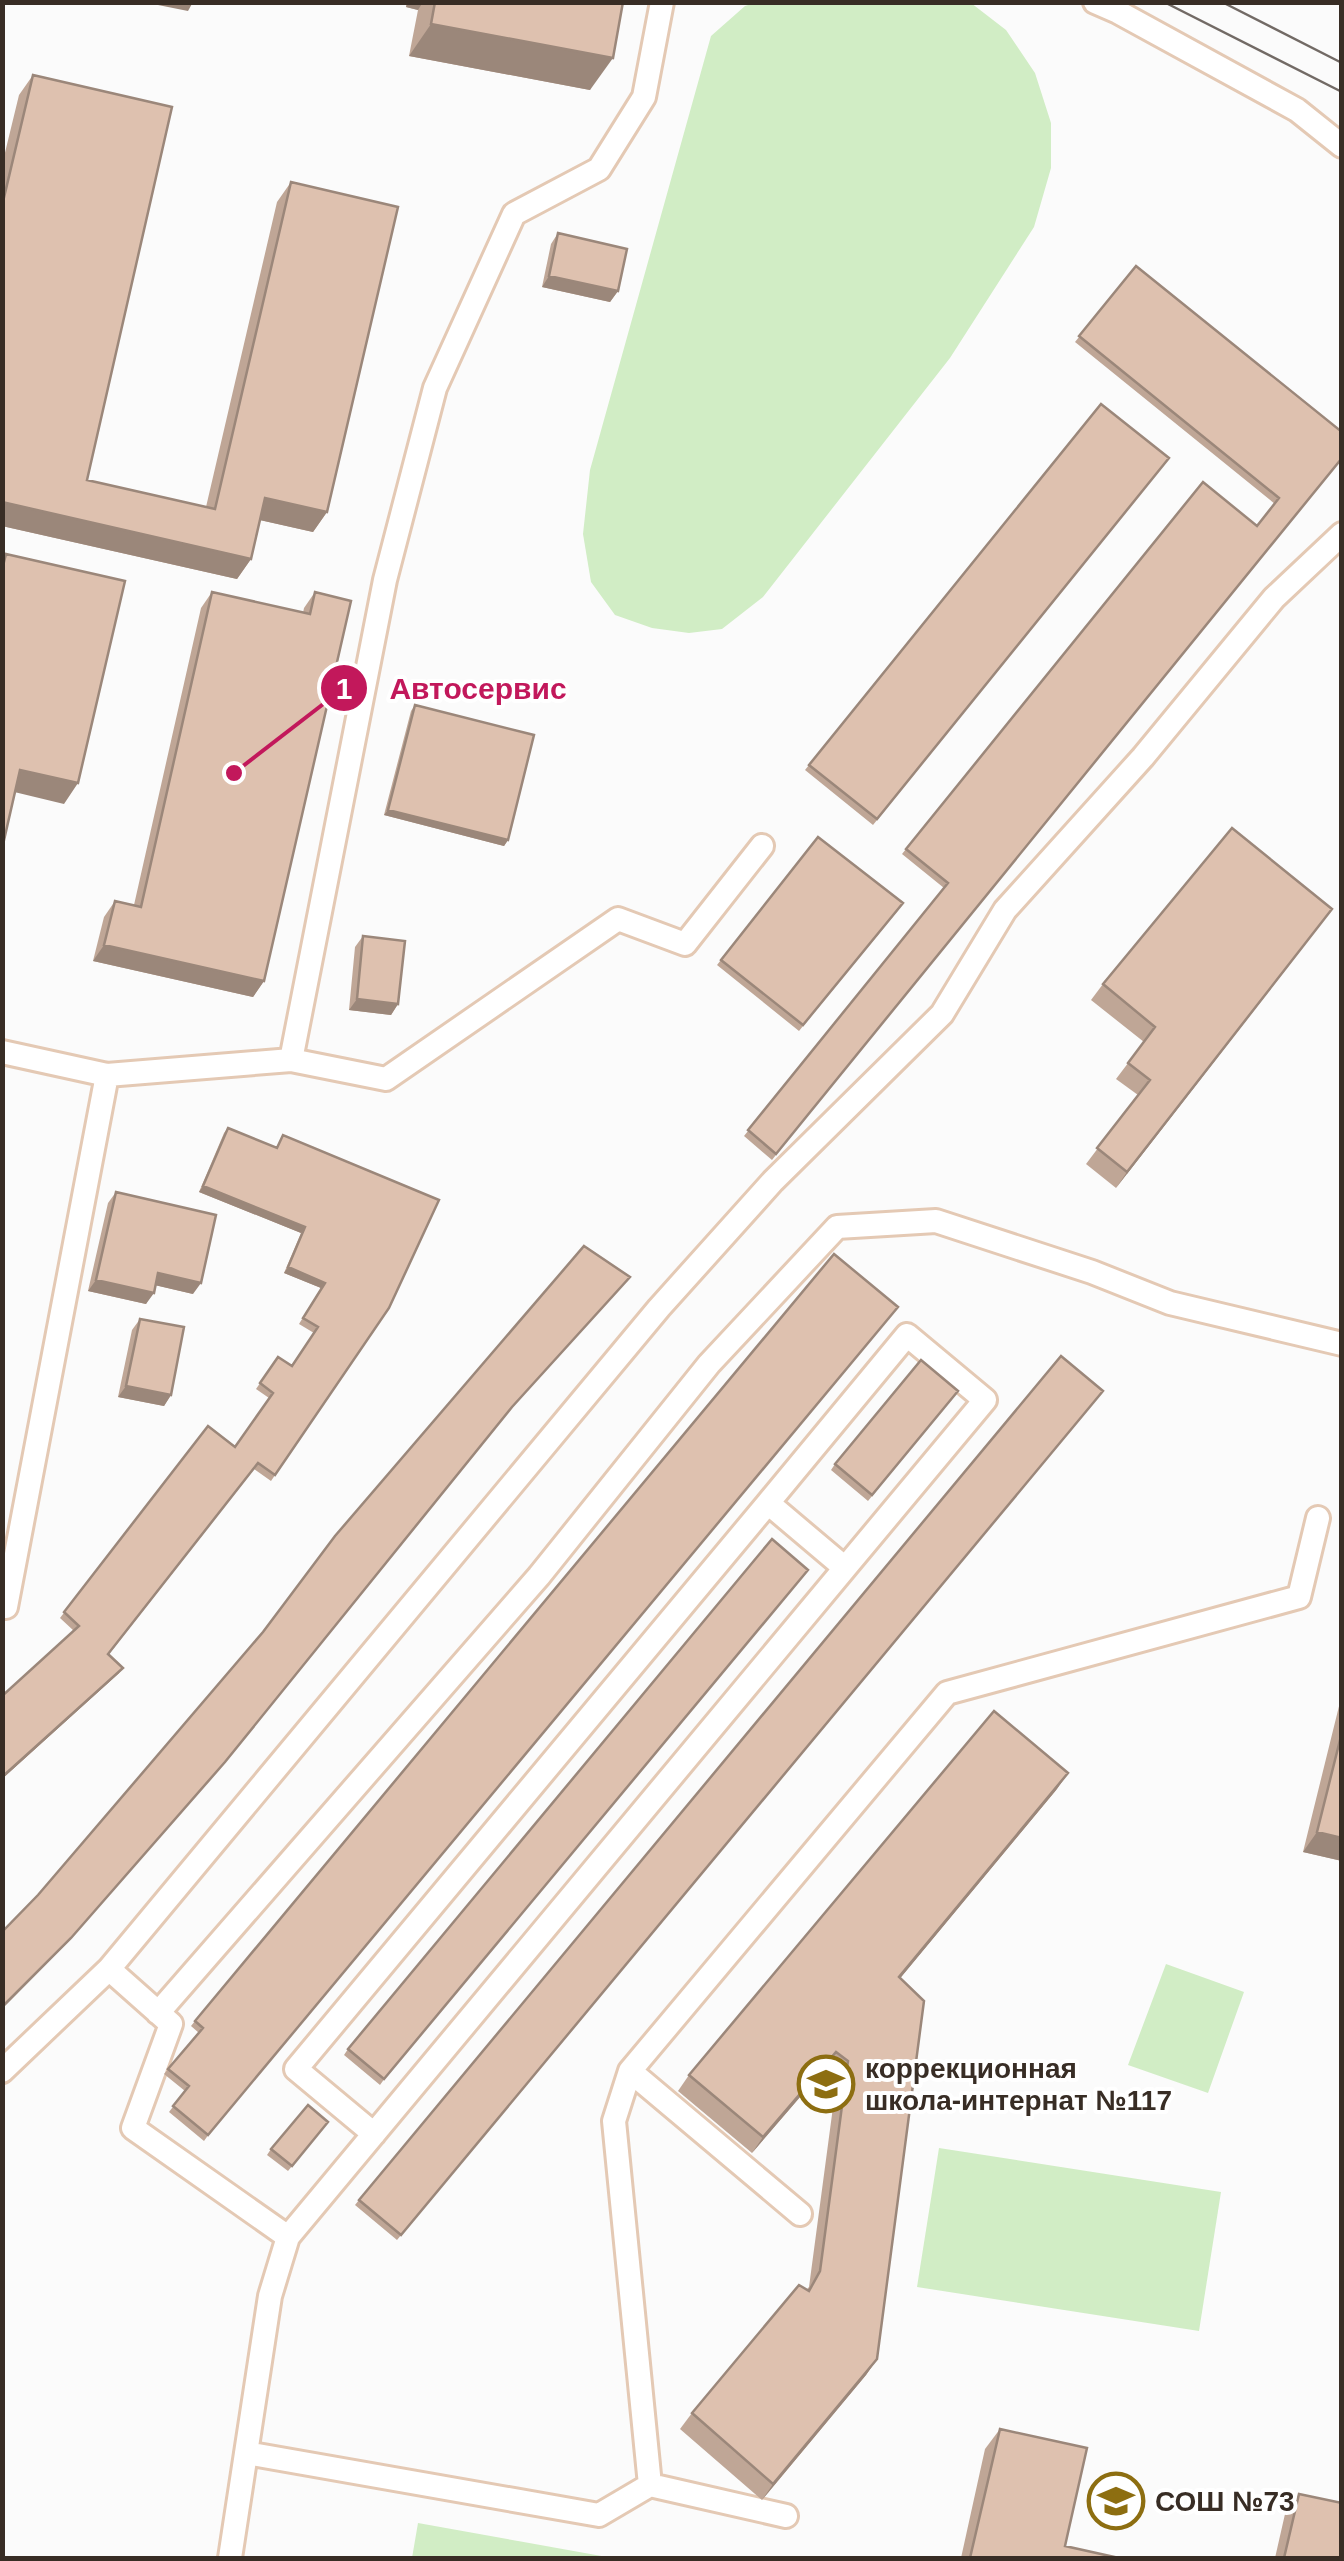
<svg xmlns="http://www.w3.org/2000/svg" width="1344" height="2561" font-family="Arial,sans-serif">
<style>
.pitch{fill:#d1edc5}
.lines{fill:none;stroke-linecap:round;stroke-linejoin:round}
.service-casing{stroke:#e4c9b4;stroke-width:28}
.service{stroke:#fff;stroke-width:22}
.tram{stroke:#726a65;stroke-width:2.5}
.wall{fill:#bfa696}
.shaded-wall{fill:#9b877a}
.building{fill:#dec1af;stroke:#9b877a;stroke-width:2.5}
.labels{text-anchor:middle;stroke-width:8;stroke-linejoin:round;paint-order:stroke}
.poi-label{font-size:28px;font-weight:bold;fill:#382d25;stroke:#fff;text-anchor:start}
.leader{fill:none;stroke:#c2185b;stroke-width:4}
.callout-dot{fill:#c2185b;stroke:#fff;stroke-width:4}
.mark-label{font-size:30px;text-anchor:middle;font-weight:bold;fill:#fff}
.callout-label{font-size:30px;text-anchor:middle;font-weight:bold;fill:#c2185b;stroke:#fff;stroke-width:8;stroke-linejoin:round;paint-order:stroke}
</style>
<rect width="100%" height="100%" fill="#fbfbfb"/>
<!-- pitch -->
<path class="pitch" d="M754 3H971L1006 30 1035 73 1051 123V168L1034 227 950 358 763 597 722 629 689 633 652 628 615 615 591 582 583 534 590 470 711 36 745 6Z
M1166 1964 1244 1992 1208 2093 1128 2065Z
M939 2148 1221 2192 1199 2331 917 2287Z
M418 2523 607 2557 412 2558Z"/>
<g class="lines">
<!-- service casing -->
<g class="service-casing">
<path id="service" d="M1095 2 1118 12 1297 110 1342 146
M2 1052 107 1075 291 1060 386 1079 618 919 685 944 762 846
M291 1060 385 580 435 388 514 214 599 169 644 97 662 2
M768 1503 907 1335 985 1400 845 1568
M6 1607 107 1075
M109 1969 171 2024 133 2128 288 2237 270 2296 230 2558
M158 2013 539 1576 709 1364 837 1227 936 1221 1092 1272 1170 1303 1342 1344
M2 2071 109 1969 659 1308 773 1181 942 1014 1005 910 1143 757 1274 598 1342 534
M630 2071 800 2214
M288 2237 845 1568 768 1503 296 2069 374 2134
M246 2453 599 2515 650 2485 614 2121 630 2071 947 1693 1299 1597 1318 1518
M650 2485 786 2516"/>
</g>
<!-- service -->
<use href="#service" class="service"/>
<!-- tram -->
<path class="tram" d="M1164 2 1342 92
M1222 2 1342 63"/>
</g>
<!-- wall -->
<path class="wall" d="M406 2H623L590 90 409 56 418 10 406 7Z
M33 75 87 480 206 507 277 202 291 182 327 512 313 532 260 520 251 559 237 579 2 526V165L19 95Z
M558 233 618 291 610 302 542 287 551 244Z
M1136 266 1342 432 772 1160 744 1136 944 888 902 854 1203 482 1257 526 1275 504 1075 342Z
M1101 404 1169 458 873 825 805 770Z
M212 592 303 613 304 608 315 592 264 981 253 997 93 961 104 917 115 901 134 905 201 608Z
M415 705 508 840 504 846 384 815 411 711Z
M818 837 899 909 799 1031 717 965Z
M1320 925 1116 1188 1086 1164 1138 1095 1116 1079 1144 1042 1091 1000 1103 984Z
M363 936 398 1004 391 1015 349 1010 355 947Z
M228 1128 276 1148 283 1135 389 1308 271 1481 254 1469 109 1654 119 1673 2 1779V1696L74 1631 60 1618 208 1426 235 1447 269 1398 256 1389 278 1357 292 1366 314 1333 299 1324 321 1288 284 1273 301 1233 199 1192 224 1133Z
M116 1192 193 1294 155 1285 146 1304 88 1291 108 1203Z
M834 1254 204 2141 169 2112 185 2091 164 2074 199 2033 191 2026 195 2021Z
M140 1319 171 1395 164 1406 118 1397 132 1330Z
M958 1391 868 1501 831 1470 835 1464Z
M1099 1396 397 2240 355 2205 359 2200Z
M772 1539 380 2085 344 2055 348 2049Z
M1342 1694V1861L1303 1852Z
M1057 1789 900 1978 877 2359 866 2375 762 2500 680 2429 692 2413 809 2287 837 2077 825 2068 752 2153 678 2091 689 2075Z
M328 2122 288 2171 267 2155 271 2149Z
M1000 2429 1065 2546 1119 2558H961L985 2449Z
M1299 2494 1342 2558H1275L1285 2514Z"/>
<!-- shaded-wall -->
<path class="shaded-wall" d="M143 2H193L188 11Z
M409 2H423L418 10 406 7Z
M431 24 613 58 590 90 409 56Z
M549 276 618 291 610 302 542 287Z
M265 498 327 512 313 532 251 518Z
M2 502 251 559 237 579 2 526Z
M20 770 78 783 64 804 6 790Z
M388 810 508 840 504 846 384 815Z
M1332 909 1320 925 1116 1188 1127 1172Z
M104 945 264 981 253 997 93 961Z
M357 999 398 1004 391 1015 349 1010Z
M203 1186 305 1227 301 1233 199 1192Z
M288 1267 325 1283 321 1288 284 1273Z
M158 1273 201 1283 193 1294 150 1284Z
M630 1277 508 1412 221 1767 67 1943 2 2009 512 1407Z
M96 1280 154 1293 146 1304 88 1291Z
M126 1386 171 1395 164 1406 118 1397Z
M123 1668 119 1673 2 1779V1777Z
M1068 1773 1057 1789 888 1993 899 1977Z
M1317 1832 1342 1838V1861L1303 1852Z
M836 2052 825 2068 752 2153 763 2137Z
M877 2359 866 2375 762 2500 773 2484Z"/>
<!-- building -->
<path class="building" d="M435 2H623L613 58 431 24Z
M33 75 172 107 87 480 215 509 291 182 398 207 327 512 265 498 251 559 2 502V206Z
M558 233 627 249 618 291 549 276Z
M1136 266 1342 432V458L776 1154 748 1130 948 883 906 849 1203 482 1257 526 1279 498 1079 336Z
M1101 404 1169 458 877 819 809 765Z
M6 554 125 581 78 783 20 770 2 849V570Z
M212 592 310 614 315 592 351 601 264 981 104 945 115 901 141 907Z
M415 705 534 735 508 840 388 810Z
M1232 828 1332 909 1127 1172 1097 1148 1150 1080 1128 1063 1155 1027 1103 984Z
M818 837 903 903 803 1025 721 960Z
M363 936 405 941 398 1004 357 999Z
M228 1128 277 1148 283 1135 439 1200 389 1308 275 1475 258 1463 108 1654 123 1668 2 1777V1696L79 1626 64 1612 208 1426 235 1447 273 1393 260 1383 278 1357 292 1366 318 1327 303 1318 325 1283 288 1267 305 1227 203 1186Z
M116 1192 216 1215 201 1283 158 1273 154 1293 96 1280Z
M584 1246 630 1277 512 1407 225 1762 71 1938 2 2007V1932L38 1895 263 1632 335 1536Z
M834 1254 898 1307 208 2135 173 2106 189 2086 168 2069 203 2028 195 2021Z
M140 1319 184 1327 171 1395 126 1386Z
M1061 1356 1103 1391 401 2235 359 2200Z
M921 1360 958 1391 872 1495 835 1464Z
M772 1539 808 1570 384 2079 348 2049Z
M994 1711 1068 1773 899 1977 924 2001 877 2359 773 2484 692 2413 799 2285 809 2291 820 2271 848 2061 836 2052 763 2137 689 2075Z
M1342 1732V1838L1317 1832Z
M308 2105 328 2122 292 2166 271 2149Z
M1000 2429 1087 2448 1065 2546 1119 2558H970Z
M1299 2494 1342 2503V2558H1284Z"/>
<!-- icons -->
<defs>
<g id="school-ring" transform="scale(2.875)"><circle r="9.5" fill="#fff" stroke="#8d6e11" stroke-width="1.5"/><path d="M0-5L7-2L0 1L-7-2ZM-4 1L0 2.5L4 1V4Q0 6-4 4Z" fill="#8d6e11"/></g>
</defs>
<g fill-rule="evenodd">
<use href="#school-ring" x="826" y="2084"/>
<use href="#school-ring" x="1116" y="2501"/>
</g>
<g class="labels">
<!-- poi labels -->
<g class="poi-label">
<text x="865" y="2078">коррекционная<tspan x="865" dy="32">школа-интернат №117</tspan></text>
<text x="1155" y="2511">СОШ №73</text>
</g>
</g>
<!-- callouts -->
<path class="leader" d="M234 773L344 688"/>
<g class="callout-dot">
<circle cx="234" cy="773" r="10"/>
<circle cx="344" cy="688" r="25"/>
</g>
<g class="mark-label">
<text x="344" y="699">1</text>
</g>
<g class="callout-label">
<text x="478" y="699">Автосервис</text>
</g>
<!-- border -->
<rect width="1344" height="2561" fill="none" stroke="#382d25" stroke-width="10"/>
</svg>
